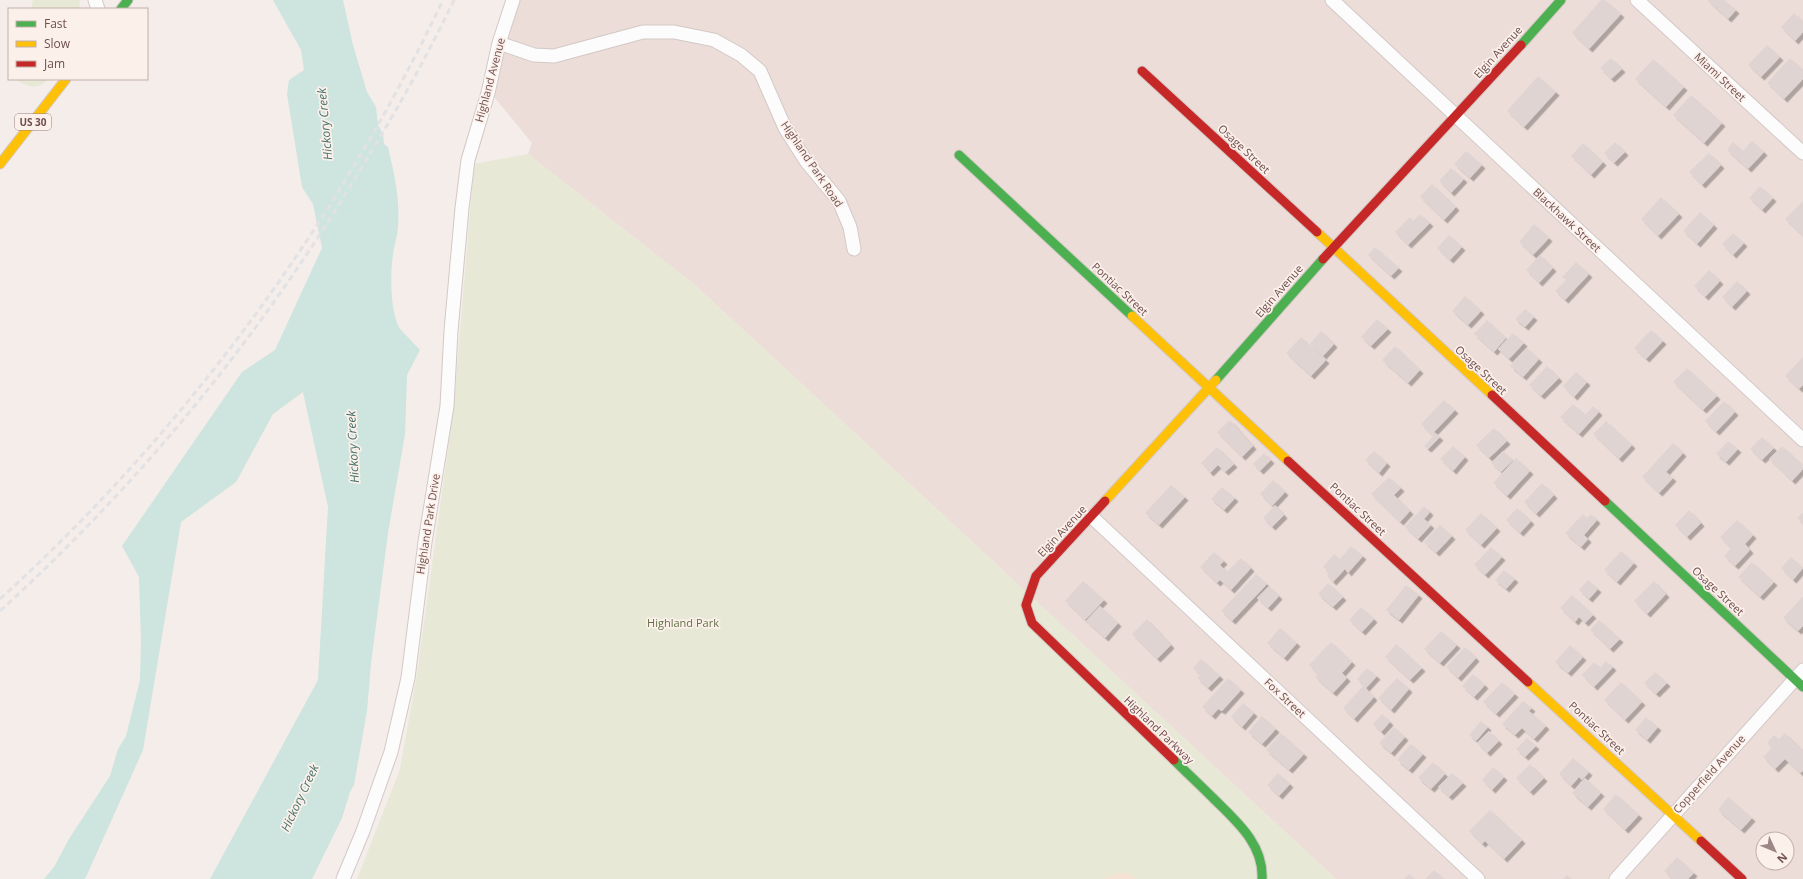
<svg xmlns="http://www.w3.org/2000/svg" width="1803" height="879" font-family="'Open Sans',sans-serif">
<style>
.residential{fill:#ecddd8;fill-rule:evenodd}
.green{fill:#e7e8d6}
.sand{fill:#f4e3d5}
.water{fill:#cde4df}
.building{fill:#e0d4d3;filter:url(#shadow)}
.lines{fill:none;stroke-linecap:round;stroke-linejoin:round}
.street-casing{stroke:#d2c9c7;stroke-width:15}
.fast-casing{stroke:#d3c8c6;stroke-width:11}
.slow-casing{stroke:#d3c8c6;stroke-width:11}
.jam-casing{stroke:#d3c8c6;stroke-width:11}
.street{stroke:#fdfcfc;stroke-width:13}
.fast{stroke:#4caf50;stroke-width:9}
.slow{stroke:#ffc107;stroke-width:9}
.jam{stroke:#c62828;stroke-width:9}
.rail{stroke:#e2e1e3;stroke-width:3;stroke-dasharray:6 4;stroke-linecap:butt}
.labels{text-anchor:middle;stroke-width:3.5;stroke-linejoin:round;paint-order:stroke}
.shield{fill:#fcf0eb;stroke:#997f7d;stroke-width:1}
.shield-label{font-size:10px;font-weight:bold;fill:#6e4f4e}
.street-label{font-size:11px;fill:#6e4f4e;stroke:#fcf0eb}
.park-label{font-size:11px;fill:#627248;stroke:#fcf0eb}
.water-label{font-size:12px;font-style:italic;fill:#44726b;stroke:#fcf0eb}
</style>
<defs>
<filter id="shadow"><feDropShadow dx="3.5" dy="3.5" stdDeviation="0" flood-color="#0004"/></filter>
</defs>
<rect width="100%" height="100%" fill="#f4edea"/>
<!-- residential -->
<path class="residential" d="M517 0H1803V879H1336L695 285 528 154 532 143 491 93ZM1763 839H1787V863H1763Z"/>
<!-- green -->
<path class="green" d="M33 0H80L79 9H31Z
M17 79H48C39 90 27 88 17 79Z
M528 154 695 285 1336 879H357L400 769 417 674 454 405 474 164Z"/>
<!-- sand -->
<path class="sand" d="M1118 873H1127L1138 879H1103Z"/>
<!-- water -->
<path class="water" d="M273 0H343L353 45 367 92 376 107 378 125 383 134 384 144 388 147C394 173 400 198 398 225 398 235 394 245 393 255 390 274 390 315 401 330 407 337 414 343 420 350L407 375 405 434 388 533 371 663 367 711 354 785 350 792 342 818 312 879H210L318 680 328 507 303 392 273 414 236 482 181 522 143 750 86 877 84 879H44L54 867 69 839 110 776 118 749 126 736 140 680 141 641 139 577 122 546 242 372 275 350 322 248 313 204 302 187 287 94 289 80 304 70 301 50Z"/>
<!-- building -->
<path class="building" d="M1601 0H1605L1621 14 1589 49 1572 33Z
M1707 0H1724L1736 10 1728 19Z
M1794 13 1803 22V32L1795 41 1781 27Z
M1767 45 1780 57 1761 77 1748 65Z
M1611 58 1622 69 1611 79 1600 68Z
M1790 58 1803 70V79L1784 99 1767 83Z
M1653 59 1684 87 1666 107 1635 79Z
M1538 76 1556 92 1524 127 1507 111Z
M1691 95 1722 123 1704 143 1673 115Z
M1752 141 1764 152 1748 169 1727 150 1733 142 1743 151Z
M1615 142 1625 152 1614 163 1604 153Z
M1583 143 1603 162 1591 175 1571 156Z
M1466 151 1482 165 1470 178 1454 164Z
M1709 153 1721 165 1702 185 1689 172Z
M1451 168 1464 179 1451 193 1439 181Z
M1432 184 1456 207 1444 220 1420 197Z
M1760 186 1773 198 1762 210 1749 198Z
M1661 197 1679 214 1658 236 1641 219Z
M1803 201V236L1785 219Z
M1700 212 1714 225 1697 244 1683 231Z
M1420 214 1430 223 1408 245 1395 232 1410 217 1413 221Z
M1534 224 1549 238 1533 255 1519 242Z
M1733 233 1744 243 1733 255 1722 244Z
M1449 235 1462 247 1450 260 1437 248Z
M1375 247 1399 268 1391 276 1368 255Z
M1540 255 1553 268 1539 283 1526 270Z
M1576 262 1589 274 1565 300 1555 291 1566 280 1562 277Z
M1709 270 1720 281 1705 297 1694 286Z
M1737 281 1747 291 1732 307 1722 297Z
M1465 296 1481 311 1468 325 1452 311Z
M1525 309 1534 317 1525 327 1515 319Z
M1377 319 1388 329 1371 346 1361 337Z
M1487 320 1506 338 1494 352 1474 334Z
M1651 330 1663 341 1646 359 1634 348Z
M1321 331 1334 344 1323 356 1310 344Z
M1513 333 1524 343 1509 359 1498 349Z
M1301 337 1326 360 1311 376 1286 353Z
M1395 346 1420 370 1408 383 1382 360Z
M1527 348 1539 359 1523 377 1510 366Z
M1803 357V385L1799 389 1785 376Z
M1547 366 1559 378 1541 396 1529 385Z
M1687 368 1717 396 1703 410 1673 382Z
M1576 372 1587 382 1574 397 1563 386Z
M1444 400 1455 410 1434 432 1440 437 1428 449 1424 446 1433 436 1421 424Z
M1724 401 1735 412 1716 432 1705 421Z
M1573 404 1585 415 1593 406 1599 412 1579 434 1560 417Z
M1230 420 1253 446 1242 457 1217 432Z
M1606 421 1632 445 1619 459 1593 434Z
M1494 428 1507 441 1489 458 1476 445Z
M1762 437 1774 448 1762 460 1750 449Z
M1728 441 1738 449 1726 462 1716 454Z
M1673 443 1683 453 1666 472 1673 478 1659 493 1642 477Z
M1453 446 1465 457 1453 471 1440 459Z
M1782 446 1803 465V469L1792 481 1769 459Z
M1217 447 1234 464 1225 472 1218 465 1210 473 1201 463Z
M1374 451 1387 463 1379 473 1365 460Z
M1503 451 1513 460 1501 472 1491 463Z
M1264 453 1271 460 1260 471 1253 464Z
M1516 458 1530 471 1507 496 1493 483Z
M1389 477 1401 488 1394 495 1410 511 1400 522 1371 494Z
M1273 480 1285 492 1272 506 1260 494Z
M1542 483 1554 495 1536 514 1524 502Z
M1171 485 1185 497 1159 525 1145 513Z
M1222 487 1235 498 1224 510 1211 499Z
M1275 505 1284 515 1272 527 1263 518Z
M1424 506 1430 512 1424 519 1431 525 1418 539 1405 527Z
M1517 508 1531 521 1520 533 1506 520Z
M1689 510 1701 523 1687 537 1675 525Z
M1803 512V524L1797 518Z
M1481 513 1497 528 1481 545 1465 530Z
M1583 514 1587 518 1591 514 1597 520 1584 535 1588 539 1581 547 1565 533Z
M1737 520 1753 535 1745 544 1750 550 1735 566 1724 556 1731 548 1720 537Z
M1440 525 1452 536 1436 553 1424 542Z
M1351 546 1363 556 1348 573 1345 569 1333 582 1327 576 1329 573 1323 567 1334 554 1340 559Z
M1491 547 1502 557 1485 575 1474 565Z
M1621 551 1634 563 1617 582 1604 570Z
M1214 552 1224 561 1220 565 1227 572 1241 558 1251 568 1231 590 1220 580 1217 583 1200 567Z
M1791 557 1803 568 1793 580 1781 568Z
M1752 562 1774 582 1760 597 1738 577Z
M1504 570 1515 579 1506 589 1495 580Z
M1256 574 1267 584 1232 621 1221 611Z
M1588 580 1598 589 1589 599 1579 590Z
M1083 581 1104 600 1085 620 1065 601Z
M1654 581 1666 594 1647 614 1634 601Z
M1328 583 1343 597 1333 607 1318 594Z
M1406 585 1419 595 1399 620 1386 610Z
M1269 586 1279 596 1268 608 1257 598Z
M1572 595 1593 615 1585 623 1579 617 1575 622 1560 608Z
M1803 596V626L1798 631 1783 618Z
M1100 606 1118 623 1105 638 1086 621Z
M1361 607 1374 619 1362 632 1349 620Z
M1147 619 1171 645 1157 659 1132 634Z
M1599 620 1620 639 1610 649 1590 630Z
M1280 628 1297 643 1284 658 1267 643Z
M1441 631 1457 645 1440 663 1424 649Z
M1331 642 1352 662 1342 673 1347 678 1333 693 1315 677 1318 674 1309 665Z
M1396 644 1422 668 1410 680 1385 657Z
M1570 645 1583 657 1568 673 1555 662Z
M1465 647 1476 658 1458 678 1446 667Z
M1201 659 1220 676 1208 688 1197 678 1200 675 1193 668Z
M1606 661 1613 667 1594 687 1582 675 1594 662 1600 668Z
M1367 668 1377 676 1366 688 1357 679Z
M1655 672 1667 683 1656 694 1644 683Z
M1473 674 1485 685 1474 697 1462 686Z
M1228 678 1241 690 1222 711 1218 709 1212 716 1202 707Z
M1397 678 1409 689 1391 710 1378 698Z
M1502 682 1515 694 1496 714 1483 702Z
M1621 682 1642 702 1625 720 1604 700Z
M1363 686 1374 697 1354 719 1343 708Z
M1523 701 1532 708 1529 711 1546 726 1534 739 1522 728 1515 735 1502 724Z
M1243 703 1254 713 1242 727 1231 717Z
M1382 714 1390 722 1381 732 1373 724Z
M1262 716 1276 729 1262 744 1248 732Z
M1646 717 1658 727 1647 740 1635 730Z
M1481 721 1488 727 1476 741 1469 735Z
M1394 727 1405 737 1391 753 1379 743Z
M1489 731 1499 741 1487 753 1477 743Z
M1281 733 1304 754 1289 770 1266 750Z
M1785 733 1803 751V771L1800 773 1785 759 1775 769 1763 757 1772 748 1767 743 1774 735 1779 739Z
M1527 738 1536 746 1525 757 1516 749Z
M1411 744 1423 754 1409 770 1397 760Z
M1573 758 1589 772 1582 780 1579 777 1571 786 1559 774Z
M1433 762 1445 774 1431 789 1418 778Z
M1530 764 1544 778 1530 792 1516 778Z
M1493 767 1504 777 1492 790 1482 780Z
M1278 773 1290 784 1279 796 1267 785Z
M1452 773 1463 783 1449 797 1438 787Z
M1585 778 1601 793 1588 807 1572 793Z
M1616 794 1639 815 1625 830 1603 809Z
M1728 797 1752 818 1741 830 1718 810Z
M1490 810 1522 840 1504 859 1485 841 1482 844 1469 831Z
M1677 857 1694 873 1688 879H1673L1664 871Z
M1434 870 1444 879H1425Z
M1409 874 1415 879H1404Z
M1567 875 1571 879H1563Z"/>
<g class="lines">
<!-- street casing -->
<g class="street-casing">
<path id="street" d="M95 0 98 9
M1332 0 1803 440
M1637 0 1803 153
M499 43 534 55 554 56 643 32H674L714 40 741 55 760 71 785 128 806 161 839 201 850 227 854 249
M1092 517 1478 879
M343 879 363 831 391 752 408 678 425 542 447 406 451 331 462 208 468 160 488 93 499 43 513 0
M1616 879 1803 670"/>
</g>
<!-- fast casing -->
<g class="fast-casing">
<path id="fast" d="M121 9 128 0
M1521 45 1561 0
M959 155 1132 316
M1216 380 1323 259
M1605 501 1803 687
M1174 760C1187 773 1200 785 1213 798 1236 821 1264 844 1262 879"/>
</g>
<!-- slow casing -->
<g class="slow-casing">
<path id="slow" d="M0 164 66 79
M1317 232 1492 395
M1132 316 1288 461
M1105 501 1216 380
M1528 682 1701 841"/>
</g>
<!-- jam casing -->
<g class="jam-casing">
<path id="jam" d="M1142 71 1317 232
M1323 259 1521 45
M1492 395 1605 501
M1288 461 1528 682
M1105 501 1036 576 1026 605 1032 623 1174 760
M1701 841 1742 879"/>
</g>
<!-- street -->
<use href="#street" class="street"/>
<!-- fast -->
<use href="#fast" class="fast"/>
<!-- slow -->
<use href="#slow" class="slow"/>
<!-- jam -->
<use href="#jam" class="jam"/>
<!-- rail -->
<path class="rail" d="M0 599C184 432 336 225 443 0
M0 611C149 475 269 325 371 152 401 103 429 52 454 0"/>
</g>
<g class="labels">
<!-- shield labels -->
<rect class="shield" x="15" y="114" width="36" height="16" rx="3"/>
<g class="shield-label">
<text x="33" y="126">US 30</text>
</g>
<!-- street labels -->
<g class="street-label">
<text transform="translate(1498 52) rotate(-48)" y="4">Elgin Avenue</text>
<text transform="translate(1720 77) rotate(43)" y="4">Miami Street</text>
<text transform="translate(490 80) rotate(-75)" y="4">Highland Avenue</text>
<text transform="translate(1244 149) rotate(43)" y="4">Osage Street</text>
<text transform="translate(812 164) rotate(56)" y="4">Highland Park Road</text>
<text transform="translate(1567 220) rotate(43)" y="4">Blackhawk Street</text>
<text transform="translate(1120 289) rotate(43)" y="4">Pontiac Street</text>
<text transform="translate(1279 291) rotate(-49)" y="4">Elgin Avenue</text>
<text transform="translate(1481 370) rotate(43)" y="4">Osage Street</text>
<text transform="translate(1358 509) rotate(43)" y="4">Pontiac Street</text>
<text transform="translate(428 524) rotate(-81)" y="4">Highland Park Drive</text>
<text transform="translate(1062 531) rotate(-47)" y="4">Elgin Avenue</text>
<text transform="translate(1718 591) rotate(43)" y="4">Osage Street</text>
<text transform="translate(1285 698) rotate(43)" y="4">Fox Street</text>
<text transform="translate(1597 728) rotate(43)" y="4">Pontiac Street</text>
<text transform="translate(1159 730) rotate(44)" y="4">Highland Parkway</text>
<text transform="translate(1709 774) rotate(-48)" y="4">Copperfield Avenue</text>
</g>
<!-- park labels -->
<g class="park-label">
<text x="683" y="627">Highland Park</text>
</g>
<!-- water labels -->
<g class="water-label">
<text transform="translate(325 124) rotate(-95)" y="4">Hickory Creek</text>
<text transform="translate(353 447) rotate(-93)" y="4">Hickory Creek</text>
<text transform="translate(300 798) rotate(-65)" y="4">Hickory Creek</text>
</g>
</g>
<!-- legend -->
<rect x="8" y="8" width="140" height="72" fill="#fcf0eb" stroke="#c3b0ac"/>
<rect x="16" y="21" width="20" height="6" fill="#4caf50" stroke="#c3b0ac"/>
<text x="44" y="28" font-size="12" fill="#6e4f4e">Fast</text>
<rect x="16" y="41" width="20" height="6" fill="#ffc107" stroke="#c3b0ac"/>
<text x="44" y="48" font-size="12" fill="#6e4f4e">Slow</text>
<rect x="16" y="61" width="20" height="6" fill="#c62828" stroke="#c3b0ac"/>
<text x="44" y="68" font-size="12" fill="#6e4f4e">Jam</text>
<!-- north arrow -->
<g transform="translate(1775 851) rotate(134)"><circle r="19" fill="#fcf0eb" stroke="#c3b0ac"/>
<path d="M0-3L7 15L0 10L-7 15Z" fill="#9d8685"/>
<text y="-6" font-size="11" font-weight="bold" text-anchor="middle" fill="#6e4f4e">N</text>
</g>
</svg>
